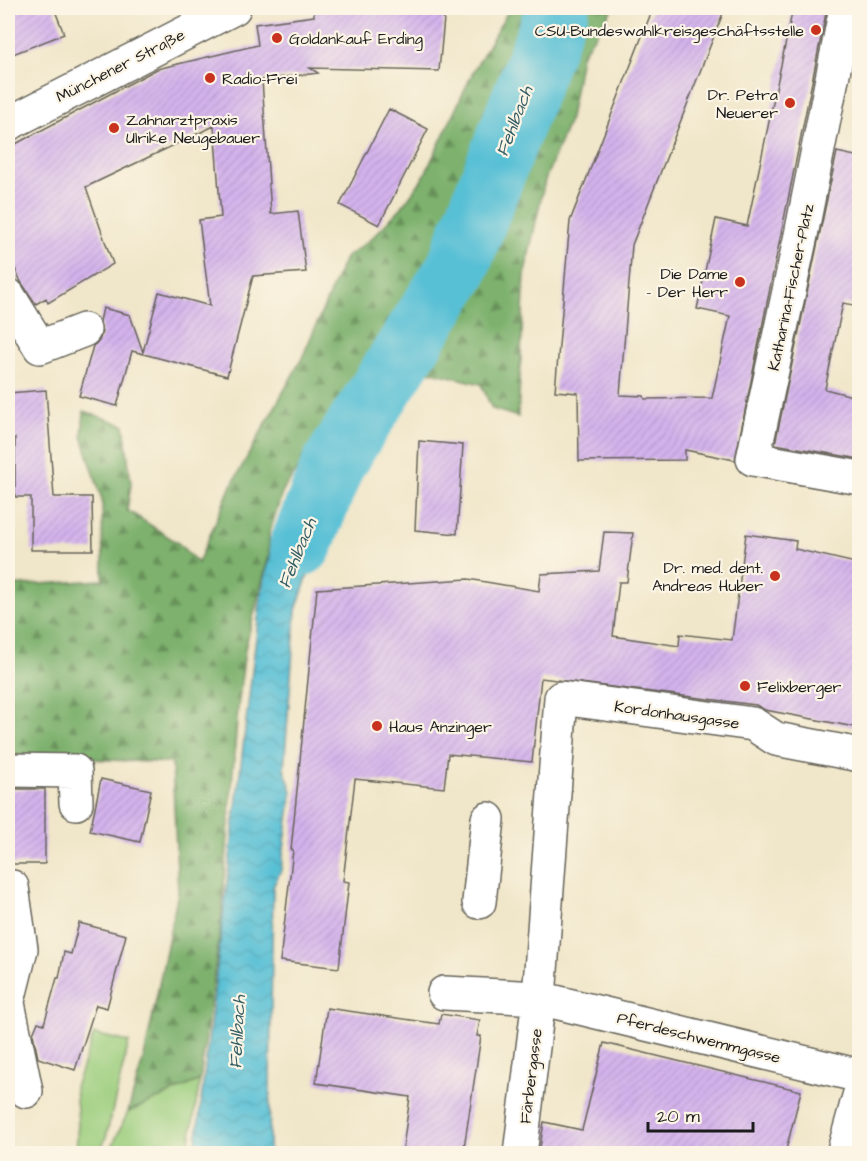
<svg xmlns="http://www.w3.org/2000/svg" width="867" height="1161" font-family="'Architects Daughter',sans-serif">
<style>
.green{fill:#9cce7e;stroke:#5c754d;stroke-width:1.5}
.forest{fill:url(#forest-firs);stroke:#4c6644;stroke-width:1.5}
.water{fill:url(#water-waves);stroke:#3a6e78;stroke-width:1.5}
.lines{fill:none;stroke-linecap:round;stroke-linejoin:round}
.river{stroke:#58c0d5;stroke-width:63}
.building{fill:url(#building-hatch)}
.minor-casing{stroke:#666359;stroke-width:36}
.minor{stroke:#fff;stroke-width:33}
.poi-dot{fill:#c8321e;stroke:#fcf5e5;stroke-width:2}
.labels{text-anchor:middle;stroke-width:4.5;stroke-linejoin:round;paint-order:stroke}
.poi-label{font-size:16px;fill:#1c1c1c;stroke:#fcf5e5;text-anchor:start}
.street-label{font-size:16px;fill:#1c1c1c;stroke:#fcf5e5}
.water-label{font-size:18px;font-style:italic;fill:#345e66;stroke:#fcf5e5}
</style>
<defs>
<pattern id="forest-firs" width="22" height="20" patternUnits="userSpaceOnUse" patternTransform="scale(1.5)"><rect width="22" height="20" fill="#7db16d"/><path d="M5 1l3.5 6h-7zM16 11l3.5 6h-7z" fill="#668f59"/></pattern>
<pattern id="water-waves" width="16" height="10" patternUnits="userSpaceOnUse" patternTransform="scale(1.5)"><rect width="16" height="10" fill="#58c0d5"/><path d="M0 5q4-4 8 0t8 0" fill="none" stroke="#4ca4b6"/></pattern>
<pattern id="building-hatch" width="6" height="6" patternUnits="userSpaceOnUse" patternTransform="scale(1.5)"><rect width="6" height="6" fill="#d4b3ec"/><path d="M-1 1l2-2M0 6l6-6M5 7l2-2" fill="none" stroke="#b599ca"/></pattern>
</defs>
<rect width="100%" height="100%" fill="#fcf5e5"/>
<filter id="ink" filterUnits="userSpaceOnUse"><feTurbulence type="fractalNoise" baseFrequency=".0167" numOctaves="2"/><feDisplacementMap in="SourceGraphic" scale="12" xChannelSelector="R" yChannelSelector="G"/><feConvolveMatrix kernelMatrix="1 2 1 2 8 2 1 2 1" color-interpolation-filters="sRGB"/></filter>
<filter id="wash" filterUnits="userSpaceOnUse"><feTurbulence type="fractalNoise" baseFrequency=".008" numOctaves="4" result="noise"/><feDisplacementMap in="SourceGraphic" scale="24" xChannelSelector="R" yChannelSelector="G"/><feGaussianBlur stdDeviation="1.35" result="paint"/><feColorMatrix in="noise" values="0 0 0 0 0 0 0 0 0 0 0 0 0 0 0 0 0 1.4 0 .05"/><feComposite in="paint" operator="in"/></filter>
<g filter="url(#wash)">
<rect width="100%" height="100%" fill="#f0e6c9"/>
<!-- green -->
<path class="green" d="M94 1034 129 1042 106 1137 99 1153H76L78 1122 75 1087Z
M200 1080 188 1153H109L128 1112Z"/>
<!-- forest -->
<path class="forest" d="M510 8H613L581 56 570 118 545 180 525 272 518 417 492 409 481 384 404 365 349 467 310 451 283 490 269 534V555L245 649 238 708 221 923 200 1080 128 1112 145 1053 178 892 172 763 8 755V586L103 580 102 500 82 436 84 411 124 425 131 484 127 510 178 543 198 563 230 488 302 358 345 258 371 239 401 208 423 178 475 68Z"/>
<!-- water -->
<path class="water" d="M334 463 341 479 296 610 284 769 292 791 281 870 273 887 269 1153H195L261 595C270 558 282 482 321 466 324 464 330 464 334 463Z"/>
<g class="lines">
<!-- river -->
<path class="river" d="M301 545 334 463 456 271 558 8"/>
</g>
<g id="blocks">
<!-- building -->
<path class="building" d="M8 8H54L64 34 8 56Z
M333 8H445L439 71 310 68 318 73 262 80 271 214 298 211 306 272 253 276 227 376 132 351 117 406 79 396 93 346 99 341 102 333 100 321 103 308 130 315 143 352 159 292 210 306 199 220 221 217 214 126 86 187 113 264 48 303 46 298 36 304 21 282 8 253V148L157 69 258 45 255 24 314 16V9Z
M653 8H725L632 245 620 395 644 396 645 399 712 398 730 316 697 309 716 219 747 226 793 8H827L735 460 685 450V460L579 461 578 393 555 391 570 221Z
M389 109 428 129 379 225 340 205Z
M837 152 860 157V306L843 303 825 389 860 398V459L775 444Z
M46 390 54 497H92L93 550H31V497H15V438L8 439V393Z
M419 441 463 445 457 534 415 530Z
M604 532 633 533 627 582H619L613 636 679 646 680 634 732 640 746 534 796 541 795 549 860 564V728L765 710 756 705 541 678 532 762 448 754 444 788 355 779 343 881 349 882 339 968 280 961 293 850H291L317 589 468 579 539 591 541 574 599 571Z
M101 779 151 790 140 842 90 831Z
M8 789H45V864H8Z
M79 923 126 935 107 1008 96 1005 75 1070 38 1058 33 1034 38 1022 44 1024 57 978H59L64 952 71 954Z
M327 1008 439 1024 441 1014 480 1020 477 1036H481L463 1154H402L410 1097 316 1083Z
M604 1043 801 1091 785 1154H539L544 1122 582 1130Z"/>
</g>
</g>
<g filter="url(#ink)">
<use href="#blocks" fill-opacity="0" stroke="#666359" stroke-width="1.5"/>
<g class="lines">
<!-- minor casing -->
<g class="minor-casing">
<path id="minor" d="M846 8 801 235 753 459 860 478
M8 124 234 8
M8 295 40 347 84 330
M8 770 75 771 76 803
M8 887H12L21 949 8 1001
M479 902 488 819
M444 993 539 998 860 1076
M8 1003 26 1091
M520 1154 539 998 561 698 753 724 776 739 860 755
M843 1154 860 1093"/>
</g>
<!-- minor -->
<use href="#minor" class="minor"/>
</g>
</g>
<!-- markers -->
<g class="poi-dot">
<circle cx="816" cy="30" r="6"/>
<circle cx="277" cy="38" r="6"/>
<circle cx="210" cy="78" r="6"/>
<circle cx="790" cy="103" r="6"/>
<circle cx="114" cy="128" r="6"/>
<circle cx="740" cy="282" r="6"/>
<circle cx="775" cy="576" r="6"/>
<circle cx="745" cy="686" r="6"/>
<circle cx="377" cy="726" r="6"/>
</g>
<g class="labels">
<!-- poi labels -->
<g class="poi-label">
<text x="804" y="36" text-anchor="end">CSU-Bundeswahlkreisgeschäftsstelle</text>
<text x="289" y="44">Goldankauf Erding</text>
<text x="222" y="84">Radio-Frei</text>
<text x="778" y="100" text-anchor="end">Dr. Petra<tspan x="778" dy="18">Neuerer</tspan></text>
<text x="126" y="125">Zahnarztpraxis<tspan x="126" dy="18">Ulrike Neugebauer</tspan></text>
<text x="728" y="279" text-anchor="end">Die Dame<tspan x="728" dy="18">- Der Herr</tspan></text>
<text x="763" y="573" text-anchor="end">Dr. med. dent.<tspan x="763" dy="18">Andreas Huber</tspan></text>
<text x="757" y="692">Felixberger</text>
<text x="389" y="732">Haus Anzinger</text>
</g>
<!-- street labels -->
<g class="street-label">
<text transform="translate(120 65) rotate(-27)" y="6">Münchener Straße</text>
<text transform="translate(790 287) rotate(-78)" y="6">Katharina-Fischer-Platz</text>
<text transform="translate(677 714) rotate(8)" y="6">Kordonhausgasse</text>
<text transform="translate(699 1037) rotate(14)" y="6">Pferdeschwemmgasse</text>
<text transform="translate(530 1076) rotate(-83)" y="6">Färbergasse</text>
</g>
<!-- water labels -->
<g class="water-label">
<text transform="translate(514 121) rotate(-69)" y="6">Fehlbach</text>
<text transform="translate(297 553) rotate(-68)" y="6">Fehlbach</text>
<text transform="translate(237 1032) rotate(-87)" y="6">Fehlbach</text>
</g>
</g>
<!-- margin -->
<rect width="867" height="1161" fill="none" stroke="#fcf5e5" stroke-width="30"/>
<!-- scale -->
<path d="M648 1122v9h105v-9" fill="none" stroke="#1c1c1c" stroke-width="3"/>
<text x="657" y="1122" font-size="18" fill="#1c1c1c" stroke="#fcf5e5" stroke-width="4.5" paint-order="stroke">20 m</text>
</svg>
